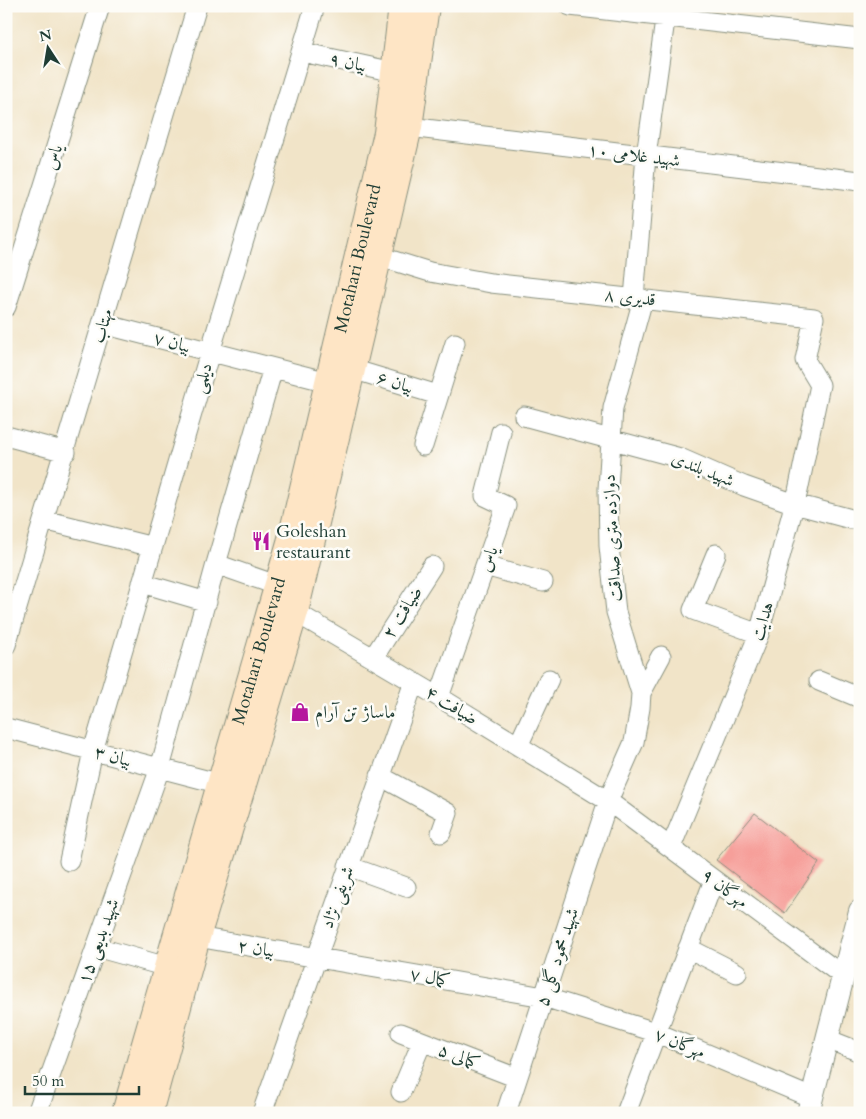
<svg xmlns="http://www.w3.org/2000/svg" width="866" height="1119" font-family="Cardo,Amiri,serif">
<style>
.building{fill:#f69f9a}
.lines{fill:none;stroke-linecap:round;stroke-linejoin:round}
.minor-casing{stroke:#88907e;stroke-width:21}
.tertiary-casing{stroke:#88907e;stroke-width:24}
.secondary-casing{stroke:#88907e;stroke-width:28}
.minor{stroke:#fff;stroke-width:19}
.tertiary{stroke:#fff;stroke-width:22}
.secondary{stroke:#fee5c5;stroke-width:26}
.labels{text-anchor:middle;stroke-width:5;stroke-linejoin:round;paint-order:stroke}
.street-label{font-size:18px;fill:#1f3d34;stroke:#fdfcf7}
.poi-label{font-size:18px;fill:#1f3d34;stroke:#fdfcf7;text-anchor:start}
</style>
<rect width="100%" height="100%" fill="#fdfcf7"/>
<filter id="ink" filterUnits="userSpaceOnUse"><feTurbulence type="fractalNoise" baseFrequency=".02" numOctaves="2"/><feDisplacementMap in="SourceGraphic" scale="10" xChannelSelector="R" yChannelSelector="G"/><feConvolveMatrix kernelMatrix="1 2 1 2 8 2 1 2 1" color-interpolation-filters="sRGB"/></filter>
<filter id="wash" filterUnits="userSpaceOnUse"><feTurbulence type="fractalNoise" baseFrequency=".0096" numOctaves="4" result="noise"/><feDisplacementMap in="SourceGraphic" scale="20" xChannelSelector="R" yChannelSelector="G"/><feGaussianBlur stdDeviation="1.12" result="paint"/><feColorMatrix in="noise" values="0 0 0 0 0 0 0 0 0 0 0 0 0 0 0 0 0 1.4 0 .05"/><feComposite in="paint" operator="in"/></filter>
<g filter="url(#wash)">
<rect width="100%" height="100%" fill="#f1e4c8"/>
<g id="blocks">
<!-- building -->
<path class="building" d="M755 813 819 863 785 913 716 860Z"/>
</g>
</g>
<g filter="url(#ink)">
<use href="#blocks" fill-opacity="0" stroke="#88907e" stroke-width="1"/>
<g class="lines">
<!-- minor casing -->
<g class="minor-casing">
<path id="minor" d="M570 6 860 39
M302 52 394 72
M409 127 860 181
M378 256 430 272 491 283 814 318 805 360 820 385 798 491 759 634 671 847
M634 298 646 156 667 6
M6 307 100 6
M103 324 328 382
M352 369 438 395
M524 416 680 458 744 486 795 504 851 519
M6 436 66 452
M423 446 455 343
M44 520 153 547
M716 554 693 610 759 634
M216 564 276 585
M485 566 543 582
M142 583 207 602
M295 612 439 697 608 801 843 976
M6 645 197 6
M373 658 432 566
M819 681 860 698
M641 693 661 656
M439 697 506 506 485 496 501 432
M6 728 221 784
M518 746 549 679
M380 776 448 813 441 833
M69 861 93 751 210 352 315 6
M348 866 406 887
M197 937 544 997 655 1032 812 1098
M96 947 167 967
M688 948 737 973
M401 1033 517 1078
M827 1039 860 1052
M401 1092 422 1042
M37 1113 160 768 216 564 273 368
M262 1113 414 682
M506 1113 608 801 634 742 640 708 641 693 616 612 609 546 608 489 613 408 643 299
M626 1113 714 880"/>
</g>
<!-- tertiary casing -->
<g class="tertiary-casing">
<path id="tertiary" d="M808 1113 860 911"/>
</g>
<!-- secondary casing -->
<g class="secondary-casing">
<g id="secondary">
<path id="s1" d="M125 1113 291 539 387 133 402 6"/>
<path d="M149 1113 197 937 295 612 409 127 426 6"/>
</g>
</g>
<!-- minor -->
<use href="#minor" class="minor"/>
<!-- tertiary -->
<use href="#tertiary" class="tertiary"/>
<!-- secondary -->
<use href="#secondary" class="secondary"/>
</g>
</g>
<!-- icons -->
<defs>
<g id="restaurant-bare" transform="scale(1.5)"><path d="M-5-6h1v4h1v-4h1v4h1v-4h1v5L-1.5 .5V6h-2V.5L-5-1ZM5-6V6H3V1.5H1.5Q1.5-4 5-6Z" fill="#b5179e" stroke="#fdfcf7" stroke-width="2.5" paint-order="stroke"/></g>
<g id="shop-bare" transform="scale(1.5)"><path d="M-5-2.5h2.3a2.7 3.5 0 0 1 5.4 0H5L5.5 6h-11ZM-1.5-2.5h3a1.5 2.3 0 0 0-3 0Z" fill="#b5179e" stroke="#fdfcf7" stroke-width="2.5" paint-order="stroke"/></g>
</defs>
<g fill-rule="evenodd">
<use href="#restaurant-bare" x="261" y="541"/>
<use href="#shop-bare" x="300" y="712"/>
</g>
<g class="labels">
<!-- street labels -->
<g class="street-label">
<text transform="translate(348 62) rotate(12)" y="6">بیان ۹</text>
<text transform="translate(634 155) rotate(7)" y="6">شهید غلامی ۱۰</text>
<text transform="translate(53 157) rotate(-73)" y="6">یاس</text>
<text dy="6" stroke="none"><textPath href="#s1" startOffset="886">Motahari Boulevard</textPath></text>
<text transform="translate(630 297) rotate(6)" y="6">قدیری ۸</text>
<text transform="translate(102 326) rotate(-74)" y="6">مهتاب</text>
<text transform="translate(172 342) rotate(15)" y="6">بیان ۷</text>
<text transform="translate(202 378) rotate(-74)" y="6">دیلمی</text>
<text transform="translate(395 382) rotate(17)" y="6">بیان ۶</text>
<text transform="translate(703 469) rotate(22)" y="6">شهید بلندی</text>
<text transform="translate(612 538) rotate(-93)" y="6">دوازده متری صداقت</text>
<text transform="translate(488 559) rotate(-70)" y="6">یاس</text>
<text transform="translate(402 612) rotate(-58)" y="6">ضیافت ۲</text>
<text transform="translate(762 621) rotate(-73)" y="6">هدایت</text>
<text dy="6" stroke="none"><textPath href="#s1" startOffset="481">Motahari Boulevard</textPath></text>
<text transform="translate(452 705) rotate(31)" y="6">ضیافت ۴</text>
<text transform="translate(113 756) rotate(15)" y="6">بیان ۳</text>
<text transform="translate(725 888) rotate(37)" y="6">مهرگان ۹</text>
<text transform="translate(337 897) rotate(-70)" y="6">شریفی نژاد</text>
<text transform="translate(98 941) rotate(-70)" y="6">شهید بدیعی ۱۵</text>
<text transform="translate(256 948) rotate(9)" y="6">بیان ۲</text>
<text transform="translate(557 957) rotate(-72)" y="6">شهید محمود گلی ۵</text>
<text transform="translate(430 977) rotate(10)" y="6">کمال ۷</text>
<text transform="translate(680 1043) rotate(22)" y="6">مهرگان ۷</text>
<text transform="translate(459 1056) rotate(21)" y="6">کمالی ۵</text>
</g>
<!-- poi labels -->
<g class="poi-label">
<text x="276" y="537">Goleshan<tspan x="276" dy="21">restaurant</tspan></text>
<text x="315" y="718">ماساژ تن آرام</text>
</g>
</g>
<!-- margin -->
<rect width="866" height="1119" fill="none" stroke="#fdfcf7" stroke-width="25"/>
<!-- north arrow -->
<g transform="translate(48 48) rotate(348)" stroke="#fdfcf7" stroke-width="4" paint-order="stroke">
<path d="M0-4L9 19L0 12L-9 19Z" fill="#1f3d34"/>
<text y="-8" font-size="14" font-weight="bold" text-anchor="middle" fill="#1f3d34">N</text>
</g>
<!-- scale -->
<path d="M25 1086v8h114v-8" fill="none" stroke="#1f3d34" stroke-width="2.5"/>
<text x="32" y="1086" font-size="15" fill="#1f3d34" stroke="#fdfcf7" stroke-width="4" paint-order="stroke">50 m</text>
</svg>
